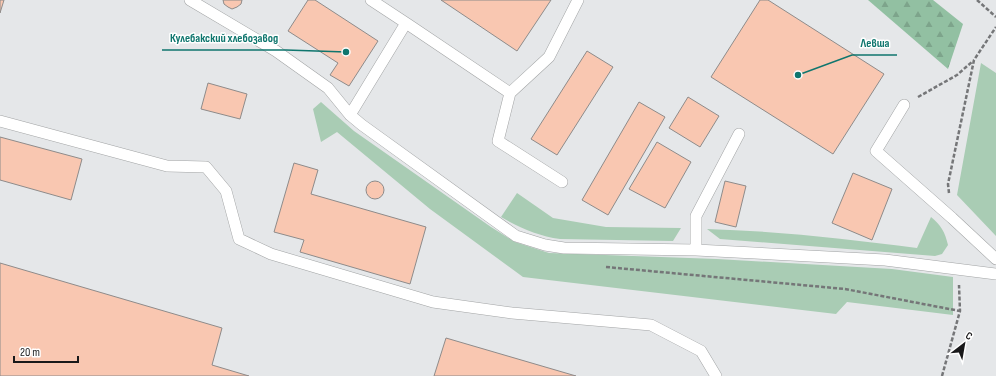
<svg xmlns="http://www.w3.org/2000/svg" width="996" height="376" font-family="'Sofia Sans Condensed',sans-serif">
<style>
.green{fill:#a9ccb4}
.forest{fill:url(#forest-firs)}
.building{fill:#f9c7b1;stroke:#8e8b8a}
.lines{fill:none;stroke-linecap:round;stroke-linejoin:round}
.lane-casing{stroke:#a2a4a5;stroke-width:12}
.path{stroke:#757678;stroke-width:2.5;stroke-dasharray:4 2;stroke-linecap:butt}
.lane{stroke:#fff;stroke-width:11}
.leader{fill:none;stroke:#0f766e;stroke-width:1.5}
.callout-dot{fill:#0f766e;stroke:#fff;stroke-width:1.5}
.callout-label{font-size:12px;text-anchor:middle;font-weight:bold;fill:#0f766e;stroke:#fff;stroke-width:3;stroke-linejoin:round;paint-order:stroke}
</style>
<defs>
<pattern id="forest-firs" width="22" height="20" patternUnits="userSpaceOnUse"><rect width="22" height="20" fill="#92c0a2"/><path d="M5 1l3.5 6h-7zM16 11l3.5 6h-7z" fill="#7da48b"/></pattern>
</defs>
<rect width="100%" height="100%" fill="#e5e7e9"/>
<!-- green -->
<path class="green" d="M981 63 996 73V236L957 195Z
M321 102 354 131 491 227 515 242 549 253 717 259 892 269 953 277V315L847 302 836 314 523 277 430 209 337 132 321 142 313 109Z
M517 193 553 218 606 227 681 228 673 241 560 239C539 236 520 228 501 217Z
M931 217C941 225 945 232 948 245L942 254 935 256 720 239 707 229C777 231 848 239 917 248Z"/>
<!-- forest -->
<path class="forest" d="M868 0H933L963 24 948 69Z"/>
<!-- building -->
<path class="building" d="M0 0H4L0 13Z
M223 0H242L241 4 237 7 232 9 228 7 224 4Z
M308 0H315L378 41 349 86 330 75 338 63 288 31Z
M441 0H551L517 51Z
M760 0H768L884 74 833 154 711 77Z
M587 51 613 67 557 155 531 139Z
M208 83 247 94 240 119 201 109Z
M688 97 719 116 700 147 669 128Z
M639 102 665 117 608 215 582 200Z
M0 137 82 159 71 200 0 180Z
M657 142 691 162 665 208 629 189Z
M294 163 318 170 311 194 426 227 410 284 300 252 304 240 274 232Z
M853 173 892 189 872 240 832 223Z
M725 181 746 186 736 227 715 222Z
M366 190a9 9 0 1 1 18 0a9 9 0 1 1-18 0Z
M0 263 222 328 212 365 249 376H0Z
M446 338 576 376H434Z"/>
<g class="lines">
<!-- lane casing -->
<g class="lane-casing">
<path id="lane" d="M190 0 276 51 328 88 350 115 362 125 516 236 545 245 564 248 696 250 885 260 996 274
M406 23 510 93 498 141 562 182
M510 93 549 57 578 0
M904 105 876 151 952 218 996 259
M350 115 406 23 371 0
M0 121 167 166 206 167 226 191 239 239 271 254 433 302 512 313 651 325 701 351 716 376
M696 250V216L739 134"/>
</g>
<!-- path -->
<path class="path" d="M977 0 996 17
M918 97 957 75 973 61
M949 193 948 184 974 60 996 27
M606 267 845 289 960 311
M942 376 960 311 959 285"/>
<!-- lane -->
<use href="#lane" class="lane"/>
</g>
<!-- callouts -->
<path class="leader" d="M346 52L286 50H162M798 75L852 55H897"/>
<g class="callout-dot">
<circle cx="346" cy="52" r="4"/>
<circle cx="798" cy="75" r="4"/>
</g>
<g class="callout-label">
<text x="224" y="42">Кулебакский хлебозавод</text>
<text x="875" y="47">Левша</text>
</g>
<!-- north arrow -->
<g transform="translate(964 344) rotate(31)" stroke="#ffffff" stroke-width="3" paint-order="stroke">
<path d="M0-3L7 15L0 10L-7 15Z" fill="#19191a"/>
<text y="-6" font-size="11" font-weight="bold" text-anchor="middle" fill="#19191a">С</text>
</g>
<!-- scale -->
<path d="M14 356v6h64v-6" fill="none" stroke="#19191a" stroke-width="2"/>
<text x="20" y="356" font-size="12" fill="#19191a" stroke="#ffffff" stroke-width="3" paint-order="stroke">20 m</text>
</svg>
